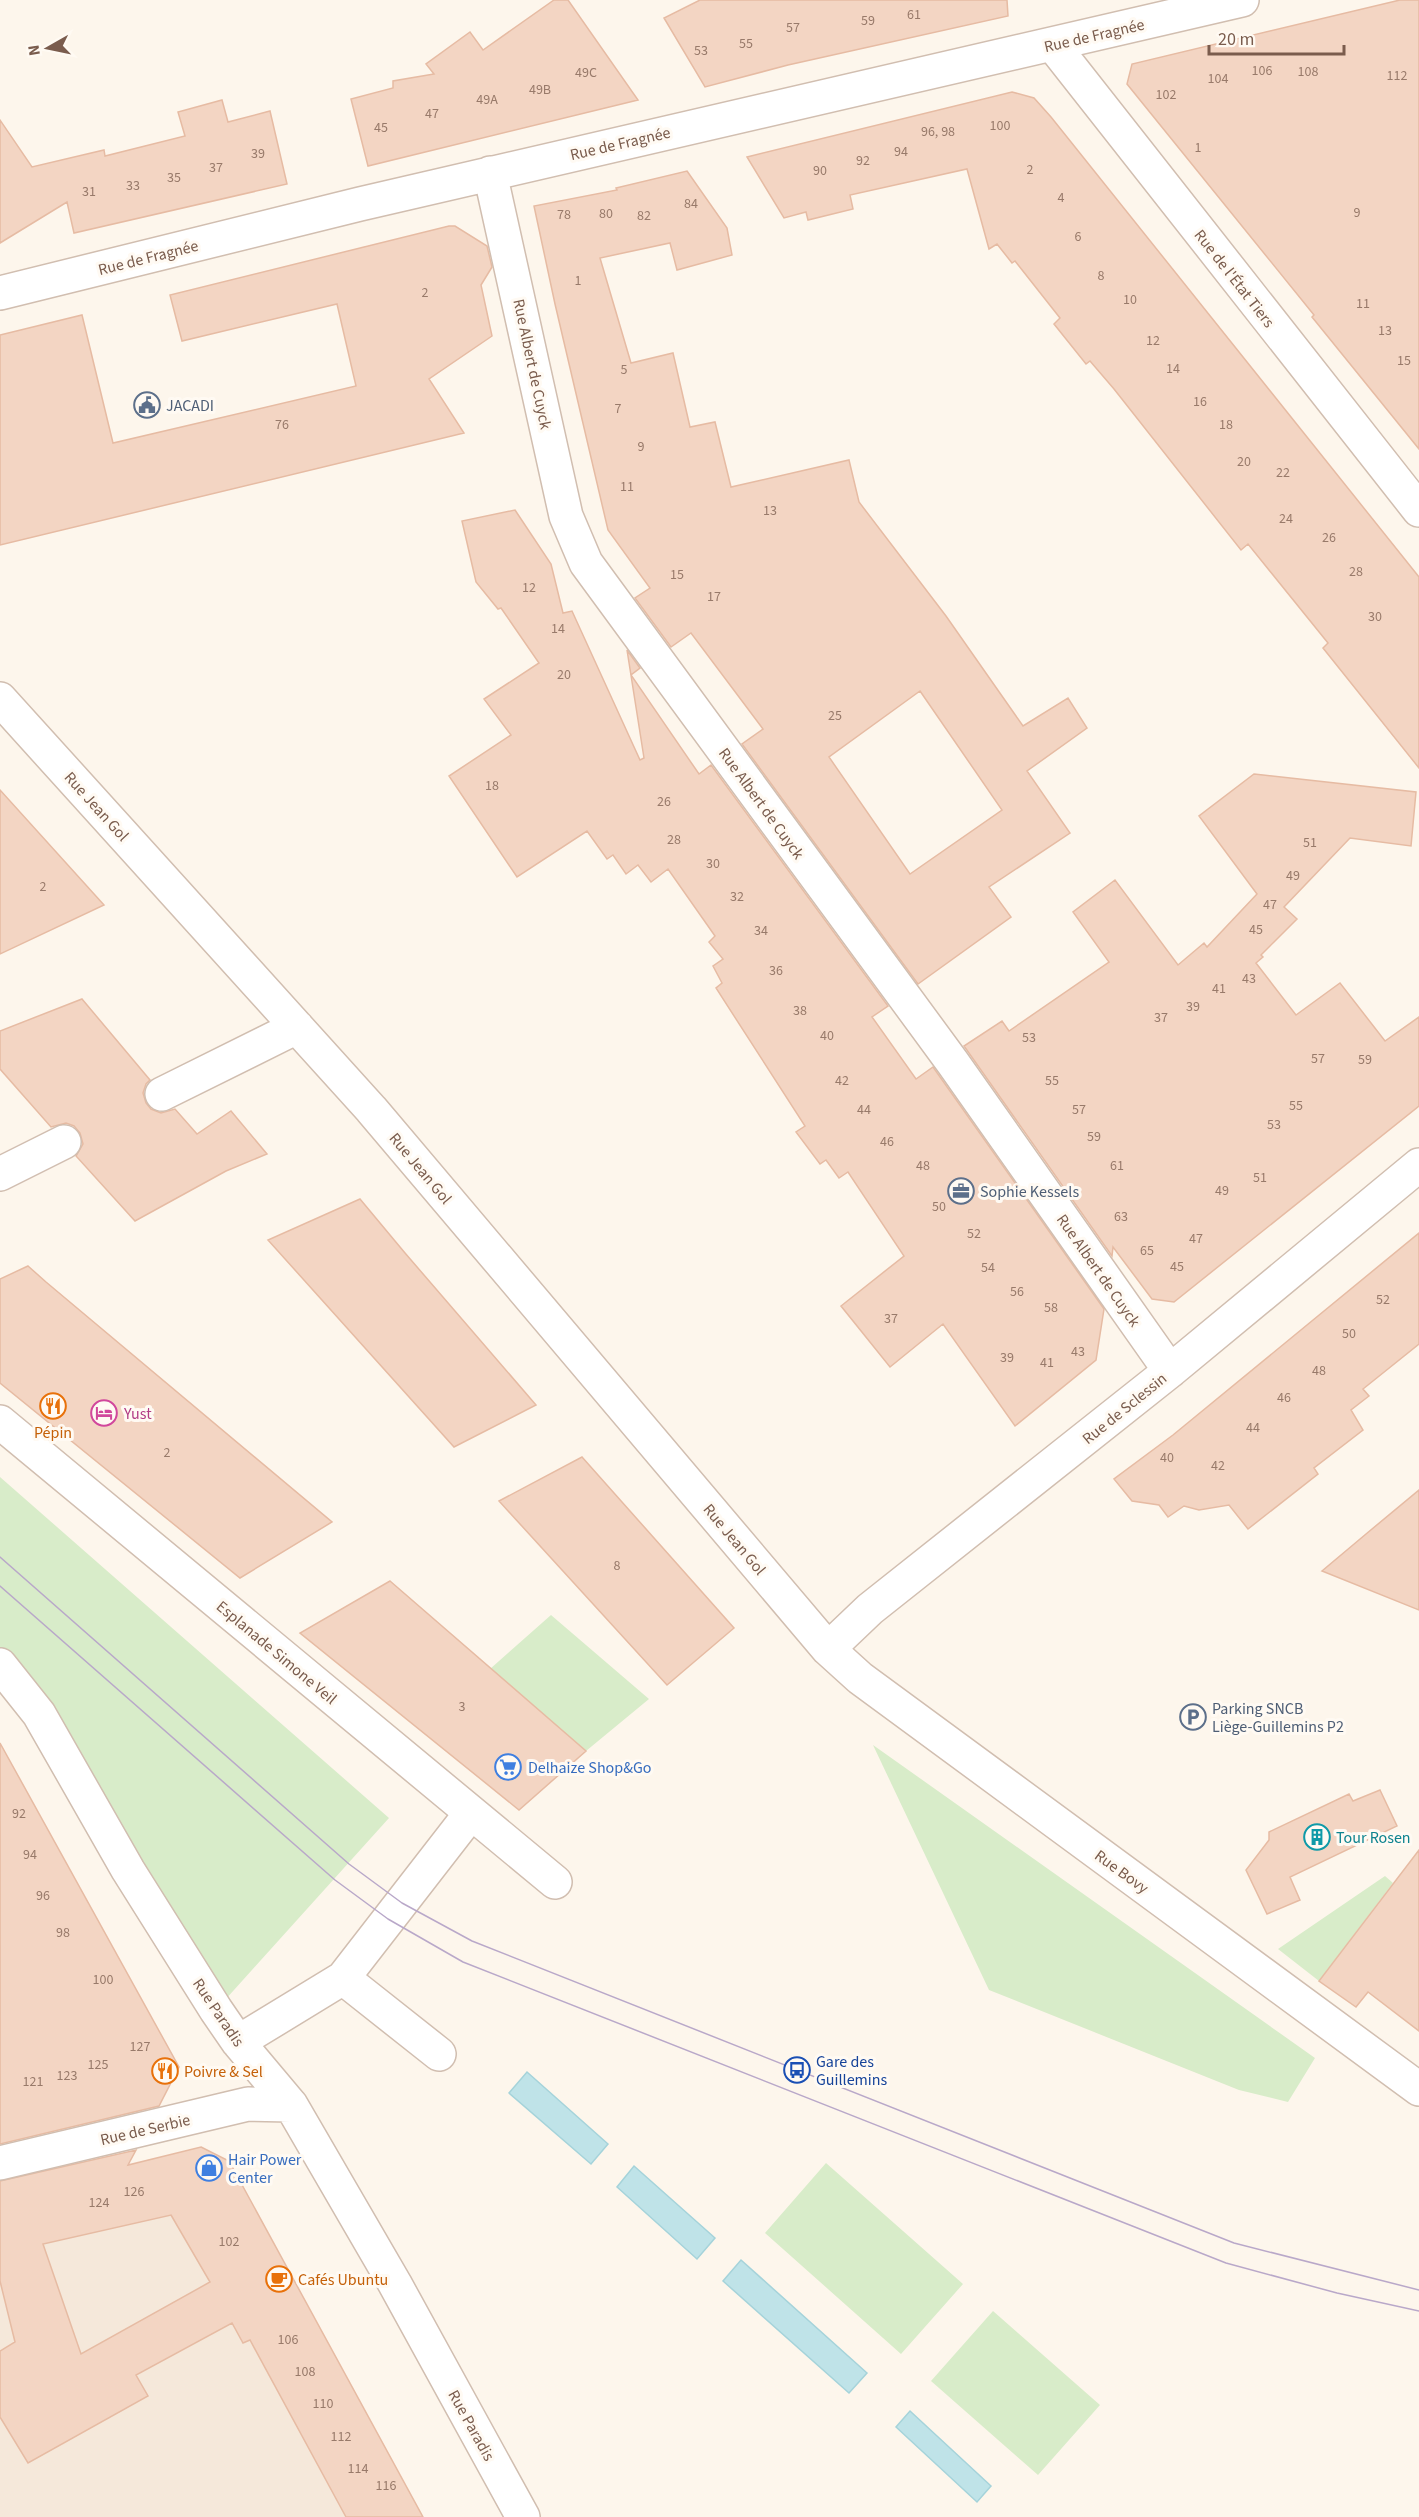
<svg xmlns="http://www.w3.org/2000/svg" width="1419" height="2517" font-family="'Source Sans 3',sans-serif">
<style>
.residential{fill:#f5e8da}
.green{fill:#d8ecc9}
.water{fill:#bfe3e8;stroke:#a5d3da;stroke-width:1.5}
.building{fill:#f3d5c3;stroke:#e6bba3;stroke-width:1.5;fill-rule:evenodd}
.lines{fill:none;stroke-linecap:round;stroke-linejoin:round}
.minor-casing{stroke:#d1beb0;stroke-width:36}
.minor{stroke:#fff;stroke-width:33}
.tram{stroke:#b9a8c9;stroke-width:1.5}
.labels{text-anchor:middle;stroke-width:6;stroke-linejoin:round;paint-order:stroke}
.number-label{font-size:14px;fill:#987a6a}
.street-label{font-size:16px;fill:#7a5c4d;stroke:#fffaf3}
.service-label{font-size:16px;fill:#4e5e75;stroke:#fffaf3;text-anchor:start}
.hotel-label{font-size:16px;fill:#b23c85;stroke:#fffaf3;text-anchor:start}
.food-label{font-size:16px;fill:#c56008;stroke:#fffaf3;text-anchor:start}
.shop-label{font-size:16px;fill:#366cbe;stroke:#fffaf3;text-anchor:start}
.culture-label{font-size:16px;fill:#0d838f;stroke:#fffaf3;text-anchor:start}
.transit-label{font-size:16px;fill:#164399;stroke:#fffaf3;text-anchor:start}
</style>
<rect width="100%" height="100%" fill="#fdf6ec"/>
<!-- residential -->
<path class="residential" d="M201 2147 229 2161 423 2517H0V2198Z"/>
<!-- green -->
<path class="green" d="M0 1477 389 1818 216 2010 0 1665Z
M551 1615 649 1699 586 1751 490 1669Z
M873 1745 1315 2058 1288 2102 1239 2090 989 1990Z
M1385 1876 1393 1883 1319 1981 1278 1949Z
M826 2163 963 2284 901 2354 765 2233Z
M993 2311 1100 2405 1038 2475 931 2381Z"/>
<!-- water -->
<path class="water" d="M527 2072 608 2144 591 2164 509 2093Z
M634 2166 715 2238 697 2259 617 2187Z
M741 2260 867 2373 849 2393 723 2281Z
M910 2411 991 2486 977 2502 896 2427Z"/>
<!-- building -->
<path class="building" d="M554 0H568L638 100 368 166 351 99 393 88V81L434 74 426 64 470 32 483 50Z
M700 0H1007L1008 16 788 65 705 87 664 18Z
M1400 0H1419V449L1312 317 1314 315 1127 84 1132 64Z
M1012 92 1034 98 1051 117 1419 577V768L1323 648 1328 643 1248 544 1241 550 1114 389 1090 361 1086 364 1054 324 1060 318 1015 261 1012 263 997 244 989 249 967 169 850 195 853 209 808 220 806 212 784 218 747 157Z
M222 100 228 122 270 111 287 184 74 233 67 202 0 243V120L32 167 104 150 105 156 185 136 178 112Z
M687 171 727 228 732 255 677 270 670 243 600 258 631 363 673 353 690 427 715 422 731 487 849 460 859 502 946 616 1023 726 1068 698 1087 728 1027 771 1070 833 989 887 1011 917 918 984 742 744 763 729 691 633 671 647 635 598 650 588 608 530 555 304 534 206 617 190 616 188ZM920 691 1002 810 910 874 829 757Z
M449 226H455L487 246 492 267 481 285 492 336 429 379 464 433 0 545V335L82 315 113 443 356 386 337 304 182 341 170 295Z
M515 510 551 564 563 613 572 611 640 760 644 758 627 650 640 668 631 675 699 774 711 765 888 1006 872 1017 916 1079 933 1067 1104 1309 1096 1360 1015 1426 943 1324 890 1367 841 1306 904 1256 848 1172 839 1178 826 1160 820 1164 796 1132 805 1126 716 988 722 983 713 966 723 959 709 942 715 936 668 869 651 882 638 865 626 874 613 855 607 859 587 831 517 877 449 776 511 735 484 699 539 663 501 608 498 609 476 582 462 521Z
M1254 774 1416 792 1411 846 1350 838 1284 907 1297 919 1261 955 1263 957 1256 963 1296 1015 1340 983 1385 1041 1419 1017V1106L1174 1302 1152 1299 1113 1247 1112 1256 964 1046 1002 1021 1009 1031 1109 962 1073 912 1115 880 1178 965 1204 943 1207 947 1257 894 1199 816Z
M0 790 104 905 0 954Z
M82 999 150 1080 146 1084 143 1093 146 1103 151 1109 161 1113 175 1109 197 1134 231 1111 267 1154 226 1171 135 1221 76 1156 83 1144 80 1133 74 1126 66 1123 51 1127 0 1069V1031Z
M360 1199 405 1253 536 1405 454 1447 268 1240Z
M1419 1233V1344L1363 1389 1369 1396 1351 1410 1363 1430 1314 1468 1318 1474 1248 1529 1229 1505 1199 1510 1184 1506 1168 1517 1159 1505 1132 1501 1114 1479 1173 1435Z
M28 1266 46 1282 332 1522 240 1578 0 1383V1279Z
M582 1457 734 1628 667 1685 499 1501Z
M1419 1490V1610L1322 1571 1366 1534Z
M390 1581 586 1751 519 1810 300 1633Z
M0 1743 179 2067 159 2106 0 2144Z
M1380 1790 1397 1826 1290 1877 1300 1900 1267 1914 1246 1870 1269 1840V1832L1349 1794 1353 1801Z
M1419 1850V2031L1368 1992 1356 2007 1319 1981Z
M201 2147 229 2161 423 2517H346L250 2340 243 2343 232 2323 136 2375 148 2396 28 2463 0 2417V2351L15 2342 0 2281V2181L136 2150 128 2165ZM171 2215 210 2282 81 2354 43 2244Z"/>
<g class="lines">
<!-- minor casing -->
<g class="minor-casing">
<path id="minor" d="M1053 45 1419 510
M490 173 566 516 586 563 953 1063 1170 1371
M0 293 360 204 1242 0
M0 699 371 1109 828 1649 860 1678 1419 2089
M162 1094 297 1027
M0 1174 64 1142
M0 1422 555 1882
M828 1649 870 1609 1170 1371 1419 1165
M0 1665 39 1714 128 1870 216 2010 238 2042 291 2105 395 2284 523 2517
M238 2042 343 1978
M439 2054 343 1978 471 1813
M0 2163 248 2104 291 2105"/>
</g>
<!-- minor -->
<use href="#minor" class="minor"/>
<!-- tram -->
<path class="tram" d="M0 1557 349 1864 402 1903 472 1941 1234 2243 1419 2290
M0 1586 335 1880 388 1919 463 1962 1226 2263 1337 2293 1419 2311"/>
</g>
<!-- icons -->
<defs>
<g id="civic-ring" transform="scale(1.35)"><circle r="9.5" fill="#fffaf3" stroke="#5c6f8a" stroke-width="1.5"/><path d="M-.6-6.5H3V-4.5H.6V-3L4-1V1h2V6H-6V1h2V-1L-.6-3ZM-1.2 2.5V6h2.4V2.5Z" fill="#5c6f8a"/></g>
<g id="office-ring" transform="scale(1.35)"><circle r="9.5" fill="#fffaf3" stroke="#5c6f8a" stroke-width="1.5"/><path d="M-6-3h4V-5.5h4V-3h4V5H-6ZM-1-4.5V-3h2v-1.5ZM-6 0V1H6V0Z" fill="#5c6f8a"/></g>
<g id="restaurant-ring" transform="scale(1.35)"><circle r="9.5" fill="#fffaf3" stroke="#e8710a" stroke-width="1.5"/><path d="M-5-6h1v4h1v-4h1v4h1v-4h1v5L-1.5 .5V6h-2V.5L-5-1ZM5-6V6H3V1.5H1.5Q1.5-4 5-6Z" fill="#e8710a"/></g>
<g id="hotel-ring" transform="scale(1.35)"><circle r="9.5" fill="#fffaf3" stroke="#d1479c" stroke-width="1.5"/><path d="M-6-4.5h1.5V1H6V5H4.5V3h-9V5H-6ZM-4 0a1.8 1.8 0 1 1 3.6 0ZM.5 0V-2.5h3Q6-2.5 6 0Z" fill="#d1479c"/></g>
<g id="parking-ring" transform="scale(1.35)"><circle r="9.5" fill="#fffaf3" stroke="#5c6f8a" stroke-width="1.5"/><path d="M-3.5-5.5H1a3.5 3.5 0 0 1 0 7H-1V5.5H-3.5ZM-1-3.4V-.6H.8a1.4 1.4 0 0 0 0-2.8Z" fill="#5c6f8a"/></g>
<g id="supermarket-ring" transform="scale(1.35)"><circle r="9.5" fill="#fffaf3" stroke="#3f7fe0" stroke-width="1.5"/><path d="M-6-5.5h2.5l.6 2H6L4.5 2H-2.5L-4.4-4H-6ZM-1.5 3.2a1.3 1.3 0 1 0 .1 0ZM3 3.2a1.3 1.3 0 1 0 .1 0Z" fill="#3f7fe0"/></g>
<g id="building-ring" transform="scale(1.35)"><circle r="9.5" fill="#fffaf3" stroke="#0f9aa8" stroke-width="1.5"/><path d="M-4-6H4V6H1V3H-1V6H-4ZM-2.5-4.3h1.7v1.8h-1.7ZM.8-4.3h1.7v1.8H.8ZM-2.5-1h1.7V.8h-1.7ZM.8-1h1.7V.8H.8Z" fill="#0f9aa8"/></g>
<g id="bus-ring" transform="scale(1.35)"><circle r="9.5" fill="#fffaf3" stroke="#1a4fb4" stroke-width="1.5"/><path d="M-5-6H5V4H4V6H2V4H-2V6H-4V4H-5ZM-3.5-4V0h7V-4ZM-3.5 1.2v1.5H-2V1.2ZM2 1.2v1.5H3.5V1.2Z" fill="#1a4fb4"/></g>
<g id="shop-ring" transform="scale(1.35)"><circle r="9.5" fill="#fffaf3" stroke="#3f7fe0" stroke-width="1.5"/><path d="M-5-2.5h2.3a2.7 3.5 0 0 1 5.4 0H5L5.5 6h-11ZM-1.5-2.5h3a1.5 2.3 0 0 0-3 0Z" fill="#3f7fe0"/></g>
<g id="cafe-ring" transform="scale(1.35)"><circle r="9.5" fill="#fffaf3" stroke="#e8710a" stroke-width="1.5"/><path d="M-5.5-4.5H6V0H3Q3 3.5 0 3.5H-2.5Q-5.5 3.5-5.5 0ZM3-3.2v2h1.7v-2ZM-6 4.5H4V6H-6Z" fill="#e8710a"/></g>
</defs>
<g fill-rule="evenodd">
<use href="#civic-ring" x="147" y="405"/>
<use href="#office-ring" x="961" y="1191"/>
<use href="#restaurant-ring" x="53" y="1406"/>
<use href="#hotel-ring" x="104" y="1413"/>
<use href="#parking-ring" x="1193" y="1717"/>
<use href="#supermarket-ring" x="508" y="1767"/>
<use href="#building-ring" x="1317" y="1837"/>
<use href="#bus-ring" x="797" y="2070"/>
<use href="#restaurant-ring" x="165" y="2071"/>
<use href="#shop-ring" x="209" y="2168"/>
<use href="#cafe-ring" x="279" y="2279"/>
</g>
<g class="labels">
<!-- number labels -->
<g class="number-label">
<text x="914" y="19">61</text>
<text x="868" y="25">59</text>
<text x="793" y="32">57</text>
<text x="746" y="48">55</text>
<text x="701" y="55">53</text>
<text x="1262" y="75">106</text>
<text x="1308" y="76">108</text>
<text x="586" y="77">49C</text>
<text x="1397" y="80">112</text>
<text x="1218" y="83">104</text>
<text x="540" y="94">49B</text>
<text x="1166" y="99">102</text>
<text x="487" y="104">49A</text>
<text x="432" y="118">47</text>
<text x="1000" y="130">100</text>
<text x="381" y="132">45</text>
<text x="938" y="136">96, 98</text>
<text x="1198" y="152">1</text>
<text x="901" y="156">94</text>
<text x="258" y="158">39</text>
<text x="863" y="165">92</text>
<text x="216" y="172">37</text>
<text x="1030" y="174">2</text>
<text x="820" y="175">90</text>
<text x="174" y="182">35</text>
<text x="133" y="190">33</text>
<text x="89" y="196">31</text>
<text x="1061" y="202">4</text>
<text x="691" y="208">84</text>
<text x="1357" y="217">9</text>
<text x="606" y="218">80</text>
<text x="564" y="219">78</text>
<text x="644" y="220">82</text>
<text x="1078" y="241">6</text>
<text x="1101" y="280">8</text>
<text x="578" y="285">1</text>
<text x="425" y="297">2</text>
<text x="1130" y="304">10</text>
<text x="1363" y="308">11</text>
<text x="1385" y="335">13</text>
<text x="1153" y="345">12</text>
<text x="1404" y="365">15</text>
<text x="1173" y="373">14</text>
<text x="624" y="374">5</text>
<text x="1200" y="406">16</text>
<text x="618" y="413">7</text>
<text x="282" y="429">76</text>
<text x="1226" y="429">18</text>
<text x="641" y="451">9</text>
<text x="1244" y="466">20</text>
<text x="1283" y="477">22</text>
<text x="627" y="491">11</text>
<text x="770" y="515">13</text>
<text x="1286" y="523">24</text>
<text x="1329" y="542">26</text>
<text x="1356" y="576">28</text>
<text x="677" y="579">15</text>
<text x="529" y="592">12</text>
<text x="714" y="601">17</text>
<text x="1375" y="621">30</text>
<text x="558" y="633">14</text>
<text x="564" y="679">20</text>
<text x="835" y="720">25</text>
<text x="492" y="790">18</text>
<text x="664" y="806">26</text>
<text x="674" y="844">28</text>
<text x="1310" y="847">51</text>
<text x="713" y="868">30</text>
<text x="1293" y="880">49</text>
<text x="43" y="891">2</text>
<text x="737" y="901">32</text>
<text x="1270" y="909">47</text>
<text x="1256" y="934">45</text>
<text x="761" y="935">34</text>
<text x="776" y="975">36</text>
<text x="1249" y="983">43</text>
<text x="1219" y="993">41</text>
<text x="1193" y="1011">39</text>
<text x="800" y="1015">38</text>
<text x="1161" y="1022">37</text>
<text x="827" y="1040">40</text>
<text x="1029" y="1042">53</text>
<text x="1318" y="1063">57</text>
<text x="1365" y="1064">59</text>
<text x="842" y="1085">42</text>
<text x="1052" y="1085">55</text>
<text x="1296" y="1110">55</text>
<text x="864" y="1114">44</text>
<text x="1079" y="1114">57</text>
<text x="1274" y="1129">53</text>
<text x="1094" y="1141">59</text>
<text x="887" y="1146">46</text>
<text x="923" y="1170">48</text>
<text x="1117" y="1170">61</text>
<text x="1260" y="1182">51</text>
<text x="1222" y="1195">49</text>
<text x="939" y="1211">50</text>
<text x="1121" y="1221">63</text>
<text x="974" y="1238">52</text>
<text x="1196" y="1243">47</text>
<text x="1147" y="1255">65</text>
<text x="1177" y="1271">45</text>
<text x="988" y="1272">54</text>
<text x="1017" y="1296">56</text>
<text x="1383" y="1304">52</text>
<text x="1051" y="1312">58</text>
<text x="891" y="1323">37</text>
<text x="1349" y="1338">50</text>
<text x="1078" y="1356">43</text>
<text x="1007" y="1362">39</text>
<text x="1047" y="1367">41</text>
<text x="1319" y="1375">48</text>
<text x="1284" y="1402">46</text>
<text x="1253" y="1432">44</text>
<text x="167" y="1457">2</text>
<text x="1167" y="1462">40</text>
<text x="1218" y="1470">42</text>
<text x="617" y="1570">8</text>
<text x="462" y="1711">3</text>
<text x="19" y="1818">92</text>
<text x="30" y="1859">94</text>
<text x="43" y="1900">96</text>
<text x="63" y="1937">98</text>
<text x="103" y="1984">100</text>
<text x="140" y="2051">127</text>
<text x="98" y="2069">125</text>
<text x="67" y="2080">123</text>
<text x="33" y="2086">121</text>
<text x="134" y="2196">126</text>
<text x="99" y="2207">124</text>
<text x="229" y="2246">102</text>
<text x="288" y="2344">106</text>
<text x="305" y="2376">108</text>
<text x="323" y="2408">110</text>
<text x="341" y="2441">112</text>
<text x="358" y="2473">114</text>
<text x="386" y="2490">116</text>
</g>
<!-- street labels -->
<g class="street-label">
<text transform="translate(1094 35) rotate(-13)" y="6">Rue de Fragnée</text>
<text transform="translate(620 143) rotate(-13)" y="6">Rue de Fragnée</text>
<text transform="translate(148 257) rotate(-14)" y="6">Rue de Fragnée</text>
<text transform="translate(1235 278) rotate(52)" y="6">Rue de l'État Tiers</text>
<text transform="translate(533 364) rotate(78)" y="6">Rue Albert de Cuyck</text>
<text transform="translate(762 803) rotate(54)" y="6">Rue Albert de Cuyck</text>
<text transform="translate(97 806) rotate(48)" y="6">Rue Jean Gol</text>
<text transform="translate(421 1168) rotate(50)" y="6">Rue Jean Gol</text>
<text transform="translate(1099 1270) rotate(55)" y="6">Rue Albert de Cuyck</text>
<text transform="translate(1124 1408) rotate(-39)" y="6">Rue de Sclessin</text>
<text transform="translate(735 1539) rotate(50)" y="6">Rue Jean Gol</text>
<text transform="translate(277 1652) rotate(40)" y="6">Esplanade Simone Veil</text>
<text transform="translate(1122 1871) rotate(36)" y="6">Rue Bovy</text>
<text transform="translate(219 2012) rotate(56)" y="6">Rue Paradis</text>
<text transform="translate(145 2129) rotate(-13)" y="6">Rue de Serbie</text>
<text transform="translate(472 2425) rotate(61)" y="6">Rue Paradis</text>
</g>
<!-- service labels -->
<g class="service-label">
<text x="166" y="411">JACADI</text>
<text x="980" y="1197">Sophie Kessels</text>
<text x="1212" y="1714">Parking SNCB<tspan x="1212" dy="18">Liège-Guillemins P2</tspan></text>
</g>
<!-- hotel labels -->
<g class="hotel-label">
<text x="124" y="1419">Yust</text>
</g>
<!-- food labels -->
<g class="food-label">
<text x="53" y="1438" text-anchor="middle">Pépin</text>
<text x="184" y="2077">Poivre &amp; Sel</text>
<text x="298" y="2285">Cafés Ubuntu</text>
</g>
<!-- shop labels -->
<g class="shop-label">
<text x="528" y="1773">Delhaize Shop&amp;Go</text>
<text x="228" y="2165">Hair Power<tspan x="228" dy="18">Center</tspan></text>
</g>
<!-- culture labels -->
<g class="culture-label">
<text x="1336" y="1843">Tour Rosen</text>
</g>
<!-- transit labels -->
<g class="transit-label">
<text x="816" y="2067">Gare des<tspan x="816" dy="18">Guillemins</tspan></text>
</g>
</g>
<!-- north arrow -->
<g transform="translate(48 48) rotate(261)" stroke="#fffaf3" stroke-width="4.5" paint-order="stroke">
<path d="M0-4.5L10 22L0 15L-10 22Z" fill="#7a5c4d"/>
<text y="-9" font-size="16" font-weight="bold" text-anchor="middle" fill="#7a5c4d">N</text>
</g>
<!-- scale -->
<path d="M1209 45v9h135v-9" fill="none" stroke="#7a5c4d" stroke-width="3"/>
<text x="1218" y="45" font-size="18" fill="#7a5c4d" stroke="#fffaf3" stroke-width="4.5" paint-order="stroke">20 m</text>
</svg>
